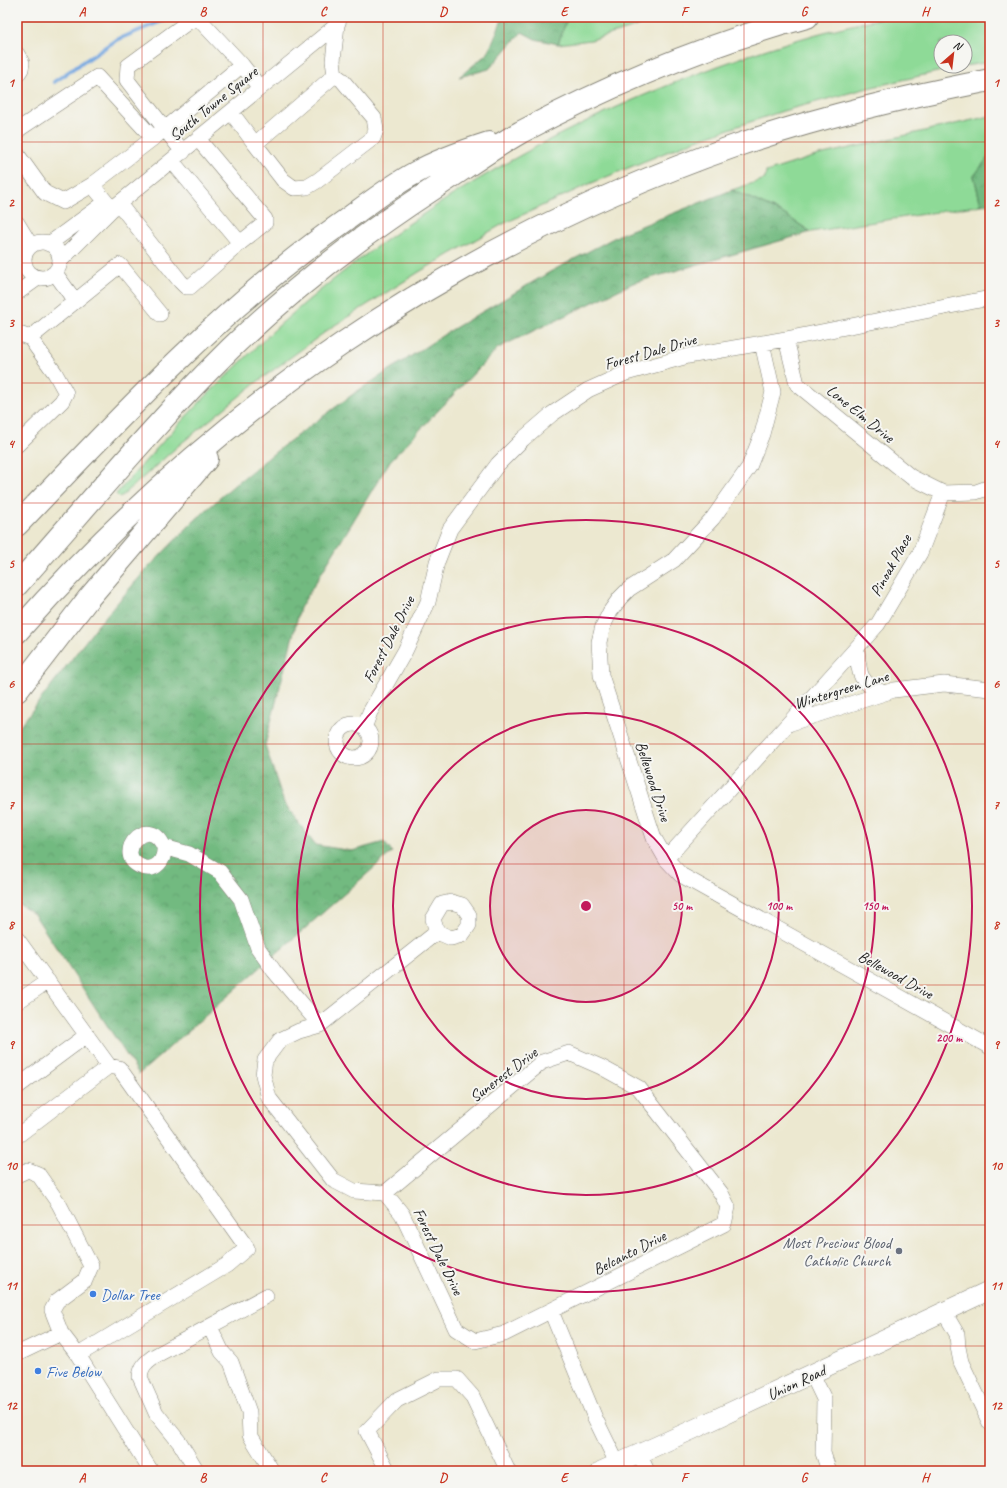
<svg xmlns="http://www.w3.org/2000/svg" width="1007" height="1488" font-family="Caveat,sans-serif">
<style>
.grass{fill:#8eda97;stroke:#557b5a}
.forest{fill:url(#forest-crowns);stroke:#476b4e}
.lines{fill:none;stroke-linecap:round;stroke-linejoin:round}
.stream{stroke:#74a7e0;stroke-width:4}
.minor-casing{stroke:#848276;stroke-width:16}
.major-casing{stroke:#848276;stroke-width:20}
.highway-casing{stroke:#848276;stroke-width:24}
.minor{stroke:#fff;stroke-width:15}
.major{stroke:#fff;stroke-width:19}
.highway{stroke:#fff;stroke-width:22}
.grid{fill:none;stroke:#c8321e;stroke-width:1;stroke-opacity:0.55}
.ring{fill:none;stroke:#c2185b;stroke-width:2}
.worship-dot{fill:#6b7280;stroke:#f6f6f2;stroke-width:1.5}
.shop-dot{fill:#3f7fe0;stroke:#f6f6f2;stroke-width:1.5}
.labels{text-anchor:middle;stroke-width:4;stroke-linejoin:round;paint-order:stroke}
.street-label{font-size:16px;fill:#1c1c1c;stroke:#f6f6f2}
.worship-label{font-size:16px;fill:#5b616d;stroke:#f6f6f2;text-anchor:end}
.shop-label{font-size:16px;fill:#366cbe;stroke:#f6f6f2;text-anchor:start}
.centre{fill:#c2185b;stroke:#f6f6f2;stroke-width:2}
.ring-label{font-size:12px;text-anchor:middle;font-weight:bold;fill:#c2185b;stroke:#f6f6f2;stroke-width:4;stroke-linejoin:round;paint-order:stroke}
.neatline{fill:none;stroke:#c8321e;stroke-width:1.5}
.grid-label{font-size:13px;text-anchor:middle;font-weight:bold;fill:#c8321e}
</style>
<defs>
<pattern id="forest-crowns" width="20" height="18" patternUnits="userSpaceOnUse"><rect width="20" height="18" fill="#72ba80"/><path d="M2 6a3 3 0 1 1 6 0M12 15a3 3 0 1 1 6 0" fill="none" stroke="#629f6e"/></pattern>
</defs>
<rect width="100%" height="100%" fill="#f6f6f2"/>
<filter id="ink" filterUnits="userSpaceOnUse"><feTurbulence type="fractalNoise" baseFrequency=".025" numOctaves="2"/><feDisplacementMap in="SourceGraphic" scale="8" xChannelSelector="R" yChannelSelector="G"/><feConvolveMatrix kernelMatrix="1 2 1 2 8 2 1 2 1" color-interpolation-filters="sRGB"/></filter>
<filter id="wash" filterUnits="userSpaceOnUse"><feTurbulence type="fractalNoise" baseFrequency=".012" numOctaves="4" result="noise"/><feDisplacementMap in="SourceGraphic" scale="16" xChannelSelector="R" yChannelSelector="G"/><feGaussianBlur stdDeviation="0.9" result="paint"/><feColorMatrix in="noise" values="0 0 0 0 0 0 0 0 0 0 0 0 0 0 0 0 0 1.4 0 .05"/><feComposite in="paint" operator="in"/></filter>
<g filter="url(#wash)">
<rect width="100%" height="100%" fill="#ece8d0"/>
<!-- grass -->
<path class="grass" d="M565 17H658L629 29 591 40 558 44 566 19Z
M888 17H990V62L965 66V42H941V66H963L868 88 783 111 696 140 587 185 503 224 419 272 332 327 257 382 178 446 120 498 116 494C145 462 173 429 204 398 218 384 233 370 247 356 260 344 271 332 284 321 405 214 546 131 697 74 759 50 823 30 888 17Z
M990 116V156L974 176 981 205 811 232 782 213 732 190 765 179 766 172 819 155Z"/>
<!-- forest -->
<path class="forest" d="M503 17H565L567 19 558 44 535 39 522 32 489 69 459 77 488 53Z
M989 156 990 204 981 205 974 176Z
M732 190 782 213 811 232 633 283 498 348 390 461 300 608 265 745 284 803 315 845 352 851 384 842 392 852 139 1074 34 914 17 903V730L98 625 145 571 193 522 232 487 283 446 356 392 448 332 550 272 621 234Z"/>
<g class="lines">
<!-- stream -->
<path class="stream" d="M54 82 116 40 172 17"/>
</g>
</g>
<g filter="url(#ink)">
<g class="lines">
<!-- minor casing -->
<g class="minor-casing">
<path id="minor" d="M17 54 22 63 21 69 17 75
M231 112 255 144 335 75 333 61 337 25 339 20
M17 132 19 129 97 77 153 138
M198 139 265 219V223L240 243
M255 144 283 180 294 188 307 187 317 181 373 138 376 130 374 118 342 80 335 75
M183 152 165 129 242 65 260 88
M17 154 45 193 63 202 92 185
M119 204 180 281 186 287H190L240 243 172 161
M112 209 92 185 165 129 127 80 128 66 188 22 198 18 242 65
M17 223 31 246
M24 260a18 18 0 1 1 36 0a18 18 0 1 1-36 0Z
M49 244 106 202
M60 261 112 209 337 25
M55 273 75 301
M17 293 38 278
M17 333 30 338 120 265 160 314
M786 339 797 384 911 477 943 493 976 492 990 487
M762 343 773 392 762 434 749 467 713 518 674 560 629 589 620 598 610 612 603 626 599 642 601 675 654 838 666 859 681 875 990 1047
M17 445 62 401 66 393 55 373 30 338
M857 648C859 673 858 683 884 693
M788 724 878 624 920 553 943 493
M337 741a17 17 0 1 1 34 0a17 17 0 1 1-34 0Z
M364 728 370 712 405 651 428 602 437 562 450 529 498 464 523 439 552 414 588 390 626 373 688 356 786 339 990 298
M164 847C165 860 156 872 142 867 111 856 148 811 164 847L189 854 220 872 241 899 258 948 274 971 320 1025
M666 859 788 724 894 690 944 684 990 689
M451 902 462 905 469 915V925L462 935 451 938 437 932 433 919 442 904Z
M17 939 109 1066
M17 1002 48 981
M17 1087 87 1035
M17 1136 109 1066 119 1068 247 1248 227 1265 78 1355
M17 1175 28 1170 38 1174 59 1204 91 1266 85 1280 57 1301 52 1310 61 1333
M385 1193 542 1062 569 1053 601 1067 639 1088 721 1193 728 1207 724 1224 504 1334 475 1341 456 1329 402 1214 385 1193 354 1191 333 1180 269 1098 263 1075 265 1060 280 1040 299 1031 320 1025 437 932
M551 1311 595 1418 617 1463
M944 1312 957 1334 958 1347 961 1362 990 1423
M210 1327 222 1352 231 1362 249 1412 250 1435 272 1471
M17 1354 61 1333 78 1355 151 1471
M812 1374 824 1399 823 1453 829 1471
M639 1454 647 1471
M197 1471 180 1443 156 1413 140 1377C141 1367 145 1363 153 1357L266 1296
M388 1471 367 1431 397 1400 439 1379H457L472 1396 508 1471"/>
</g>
<!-- major casing -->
<g class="major-casing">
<path id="major" d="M601 1471 692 1430 990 1290"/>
</g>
<!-- highway casing -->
<g class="highway-casing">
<path id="highway" d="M17 525C120 417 223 306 346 220 368 204 391 186 415 173 438 160 464 151 489 143
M17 585C87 506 155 423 230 349 292 289 361 236 433 189 462 170 491 149 521 132 612 84 707 44 807 17
M17 632C213 409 455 244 735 146 818 117 904 97 990 80
M17 691 88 599 207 459"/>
</g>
<!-- minor -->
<use href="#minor" class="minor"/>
<!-- major -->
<use href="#major" class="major"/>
<!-- highway -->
<use href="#highway" class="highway"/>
</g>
</g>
<!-- grid -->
<path class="grid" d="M142 17V1471M263 17V1471M383 17V1471M504 17V1471M624 17V1471M744 17V1471M865 17V1471M17 142H990M17 263H990M17 383H990M17 503H990M17 624H990M17 744H990M17 864H990M17 985H990M17 1105H990M17 1225H990M17 1346H990"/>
<!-- distance rings -->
<circle cx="586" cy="906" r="96" fill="#c2185b" fill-opacity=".12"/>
<g class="ring">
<circle cx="586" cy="906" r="96"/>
<circle cx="586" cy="906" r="193"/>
<circle cx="586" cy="906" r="289"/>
<circle cx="586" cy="906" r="386"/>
</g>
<!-- markers -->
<circle class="worship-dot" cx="899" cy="1251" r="4"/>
<g class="shop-dot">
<circle cx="93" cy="1294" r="4"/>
<circle cx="38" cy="1371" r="4"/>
</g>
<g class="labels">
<!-- street labels -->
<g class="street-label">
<text transform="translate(213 103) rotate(-39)" y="6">South Towne Square</text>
<text transform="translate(650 351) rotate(-16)" y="6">Forest Dale Drive</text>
<text transform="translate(861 413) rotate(39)" y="6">Lone Elm Drive</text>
<text transform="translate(890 565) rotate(-61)" y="6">Pinoak Place</text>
<text transform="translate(388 639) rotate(-63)" y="6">Forest Dale Drive</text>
<text transform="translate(841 689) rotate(-17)" y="6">Wintergreen Lane</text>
<text transform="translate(654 781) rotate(72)" y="6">Bellewood Drive</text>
<text transform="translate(896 974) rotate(29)" y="6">Bellewood Drive</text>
<text transform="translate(503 1074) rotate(-37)" y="6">Sunerest Drive</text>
<text transform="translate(439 1251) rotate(64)" y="6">Forest Dale Drive</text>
<text transform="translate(629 1252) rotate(-27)" y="6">Belcanto Drive</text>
<text transform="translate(796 1382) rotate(-25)" y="6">Union Road</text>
</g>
<!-- worship labels -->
<g class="worship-label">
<text x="891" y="1248">Most Precious Blood<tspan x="891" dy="18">Catholic Church</tspan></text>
</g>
<!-- shop labels -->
<g class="shop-label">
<text x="101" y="1300">Dollar Tree</text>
<text x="46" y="1377">Five Below</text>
</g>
</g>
<circle cx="586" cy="906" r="6" class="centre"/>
<g class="ring-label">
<text x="682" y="910">50 m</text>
<text x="779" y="910">100 m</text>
<text x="875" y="910">150 m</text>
<text x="949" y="1042">200 m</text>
</g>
<!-- margin -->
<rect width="1007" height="1488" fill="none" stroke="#f6f6f2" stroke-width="44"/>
<!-- north arrow -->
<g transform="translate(953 54) rotate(28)"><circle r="19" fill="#f6f6f2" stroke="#9f9f9c"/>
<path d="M0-3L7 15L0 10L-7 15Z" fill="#c8321e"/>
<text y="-6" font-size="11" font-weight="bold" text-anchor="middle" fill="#1c1c1c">N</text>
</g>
<rect x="22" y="22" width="963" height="1444" class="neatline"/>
<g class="grid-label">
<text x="82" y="16">A</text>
<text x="203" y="16">B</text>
<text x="323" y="16">C</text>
<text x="443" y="16">D</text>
<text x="564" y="16">E</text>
<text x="684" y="16">F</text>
<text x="804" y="16">G</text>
<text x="925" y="16">H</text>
<text x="11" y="87">1</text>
<text x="996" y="87">1</text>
<text x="11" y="207">2</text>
<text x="996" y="207">2</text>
<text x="11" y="327">3</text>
<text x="996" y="327">3</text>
<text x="11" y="448">4</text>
<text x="996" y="448">4</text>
<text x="11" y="568">5</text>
<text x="996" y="568">5</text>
<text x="11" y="688">6</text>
<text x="996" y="688">6</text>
<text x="11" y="809">7</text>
<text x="996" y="809">7</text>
<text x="11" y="929">8</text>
<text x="996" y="929">8</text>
<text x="11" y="1049">9</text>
<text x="996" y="1049">9</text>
<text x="11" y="1170">10</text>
<text x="996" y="1170">10</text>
<text x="11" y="1290">11</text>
<text x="996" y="1290">11</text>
<text x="11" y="1410">12</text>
<text x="996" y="1410">12</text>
<text x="82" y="1482">A</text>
<text x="203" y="1482">B</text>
<text x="323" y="1482">C</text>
<text x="443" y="1482">D</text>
<text x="564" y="1482">E</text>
<text x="684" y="1482">F</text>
<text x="804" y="1482">G</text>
<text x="925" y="1482">H</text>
</g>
</svg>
